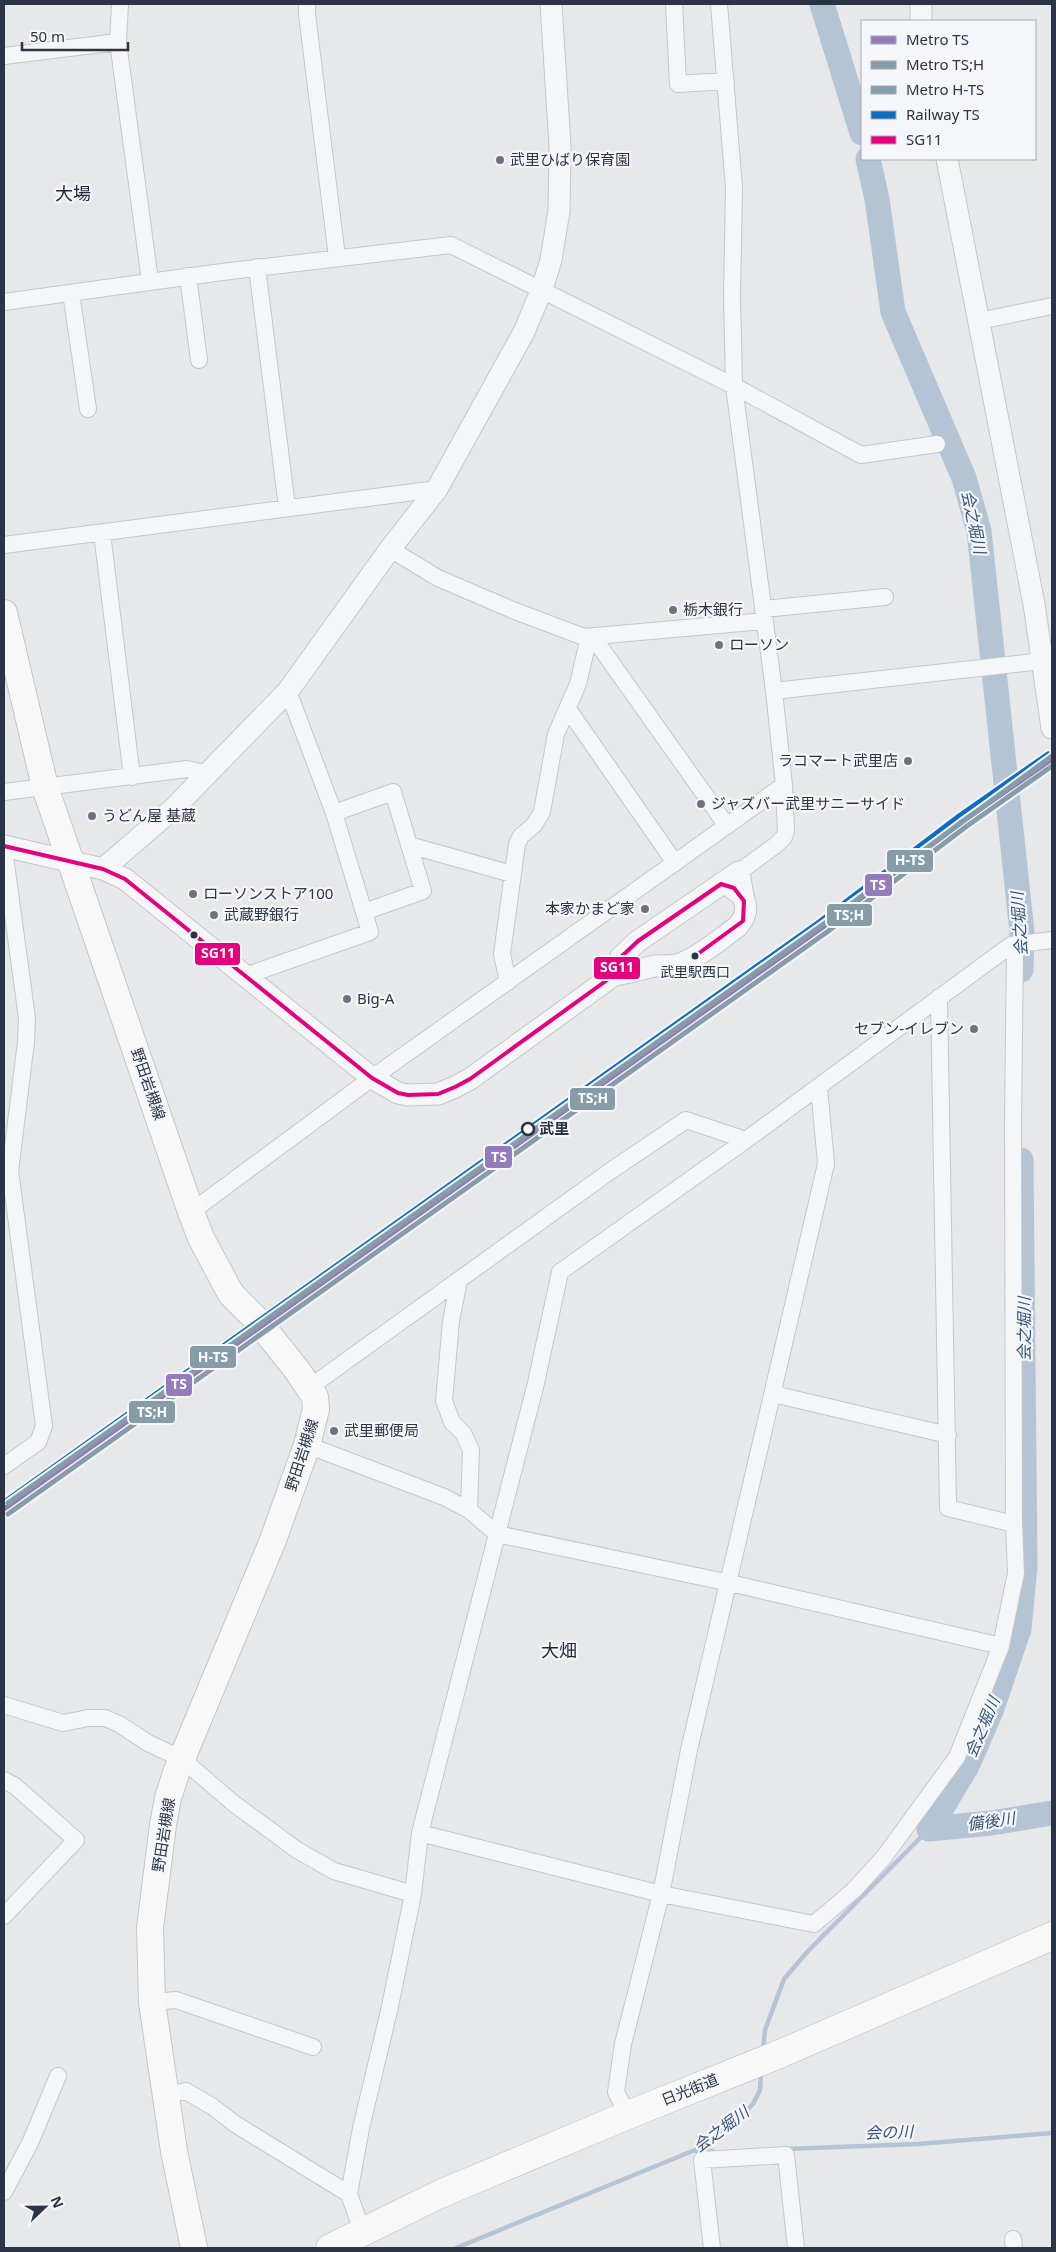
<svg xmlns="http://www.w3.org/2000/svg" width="1056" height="2252" font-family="'Noto Sans','Noto Sans JP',sans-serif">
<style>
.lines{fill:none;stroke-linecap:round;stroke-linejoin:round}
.stream{stroke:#b4c4d5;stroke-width:4.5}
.river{stroke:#b4c4d5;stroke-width:25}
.minor-casing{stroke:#c4c6c8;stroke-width:18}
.tertiary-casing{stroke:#c4c6c8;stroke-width:23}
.primary-casing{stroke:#c2c5c8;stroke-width:28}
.trunk-casing{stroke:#b8bbbf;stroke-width:29}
.minor{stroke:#f5f6f7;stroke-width:16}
.tertiary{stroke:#f5f6f7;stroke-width:21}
.primary{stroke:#f8f8f8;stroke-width:26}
.trunk{stroke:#f8f8f8;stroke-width:28}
.bus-1-casing{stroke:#f4f6f9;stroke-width:8}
.bus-1{stroke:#e5007d;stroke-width:4}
.rail-1-casing{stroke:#f4f6f9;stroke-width:9}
.rail-1{stroke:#0f6cc3;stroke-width:5}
.metro-1-casing{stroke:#f4f6f9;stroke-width:9}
.metro-2-casing{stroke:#f4f6f9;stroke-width:9}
.metro-3-casing{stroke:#f4f6f9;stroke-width:9}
.metro-1{stroke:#937cb9;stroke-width:5}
.metro-2{stroke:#869ca9;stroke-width:5}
.metro-3{stroke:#869ca9;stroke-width:5}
.poi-dot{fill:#6c737f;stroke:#f4f6f9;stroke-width:2}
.bus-dot{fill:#2b3445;stroke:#f4f6f9;stroke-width:2}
.stop-dot{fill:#f4f6f9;stroke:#2b3445;stroke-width:2.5}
.labels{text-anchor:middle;stroke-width:4.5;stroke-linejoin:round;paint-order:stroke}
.bus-label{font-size:14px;fill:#2b3445;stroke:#f4f6f9}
.poi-label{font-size:15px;fill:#2b3445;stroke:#f4f6f9;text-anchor:start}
.street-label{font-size:15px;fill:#2b3445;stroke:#f4f6f9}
.stop-label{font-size:15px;font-weight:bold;fill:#2b3445;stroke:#f4f6f9;text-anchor:start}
.water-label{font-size:16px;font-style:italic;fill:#34527a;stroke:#f4f6f9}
.quarter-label{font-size:18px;fill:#1d2536;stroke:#f4f6f9}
.line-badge{stroke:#f4f6f9;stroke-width:2}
.badge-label{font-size:14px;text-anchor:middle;font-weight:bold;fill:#fff}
</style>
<rect width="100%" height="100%" fill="#e6e8ea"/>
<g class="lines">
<!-- stream -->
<path class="stream" d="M763 2050 765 2030 784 1979 808 1951 929 1829
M785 2149 918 2144 1052 2133
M696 2151H713
M456 2248 695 2150 736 2121 753 2104 760 2090 761 2072"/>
<!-- river -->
<path class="river" d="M822 4 862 133
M868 159 877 199 893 312 964 478 979 531 1022 932 1021 970
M929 1829 967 1766 991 1711 1019 1629 1025 1567 1021 1160
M929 1829 991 1823 1052 1813"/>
<!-- minor casing -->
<g class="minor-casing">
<path id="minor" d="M120 4 118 42 150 281
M307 4V14L337 257
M674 4 678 84 726 81
M719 4 734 188 732 296 734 386 774 691 784 785 786 830 784 837 776 845 739 872
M4 56 118 42
M257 267 287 507
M188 276 199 360
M71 293 88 409
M4 302 222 272 451 245 734 386 861 455 937 444
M979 321 1052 306
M102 533 132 777
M4 545 437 489
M390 549 438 578 515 611 584 637 765 621
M764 609 885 597
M593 637 727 826
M774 691 1052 660
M568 709 675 863
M4 792 187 769 209 774
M334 813 393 792 423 891 364 912
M409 845 512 874
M4 849 27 1018 26 1042 10 1171 44 1426 38 1442 4 1466
M245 976 370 932 334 813 288 691
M508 982 502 954 517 844 521 836 534 825 542 812 556 734 578 684 589 637
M191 1212 372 1078 784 785
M459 1280 451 1321 444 1401 452 1422 463 1433 471 1450 469 1510
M310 1387 609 1172 686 1120 746 1140 1011 945 1052 940
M773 1394 948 1435
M307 1445 444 1497 469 1510 497 1534 730 1583 1001 1646
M1014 1524 1013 1125 1015 945
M4 1705 63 1723 88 1718H105L119 1724 148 1743 182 1759 233 1803 297 1850 334 1871 413 1894
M4 1780 15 1786 76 1840 4 1916
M420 1833 661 1894 814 1924 854 1890 884 1857 957 1757 1001 1646 1016 1573 1014 1524 948 1508 939 997
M152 2002 176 2000 313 2047
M166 2095 186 2091 213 2107 235 2124 349 2194
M628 2115 616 2092 623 2044 661 1894 689 1750 826 1164 819 1087
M4 2192 30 2143 58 2076
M362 2231 349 2194 361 2128 389 2011 413 1894 420 1833 536 1383 560 1272 746 1140
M1013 2239 1014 2248
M712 2248 702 2160 786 2155 796 2248"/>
</g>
<!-- tertiary casing -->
<g class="tertiary-casing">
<path id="tertiary" d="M921 4V21
M947 159 1034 604 1052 728
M4 846 103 869 125 879 372 1078 398 1093 408 1095 438 1094 455 1087 470 1079 614 975C628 973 641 969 655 966 665 965 673 967 682 963 701 956 720 939 737 927 746 917 748 909 743 896L728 885 721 884
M103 869 174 808 288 691 390 549 437 489 524 332 542 289 551 260 559 211 560 146 551 4
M614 975 621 957 638 941 739 872 743 896"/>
</g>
<!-- primary casing -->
<g class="primary-casing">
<path id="primary" d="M4 613 45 787 191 1212 201 1238 231 1294 257 1320 297 1370 315 1397 316 1409 307 1445 273 1540 176 1773 168 1798 163 1825 150 1928 152 2002 174 2151 194 2248"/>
</g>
<!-- trunk casing -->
<g class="trunk-casing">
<path id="trunk" d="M330 2248 440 2194 628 2115 782 2053 1052 1936"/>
</g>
<!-- minor -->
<use href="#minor" class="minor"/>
<!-- tertiary -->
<use href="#tertiary" class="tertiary"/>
<!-- primary -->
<use href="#primary" class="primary"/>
<!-- trunk -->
<use href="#trunk" class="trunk"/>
<!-- bus-1 casing -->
<g class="bus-1-casing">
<path id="bus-1" d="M4 846 103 869 125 879 372 1078 398 1093 408 1095 438 1094 455 1087 470 1079 614 975 621 957 638 941 721 884 734 888 744 901 743 921 695 956"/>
</g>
<!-- bus-1 -->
<use href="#bus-1" class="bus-1"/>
<!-- rail-1 casing -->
<g class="rail-1-casing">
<path id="rail-1" d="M4 1502 819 922 959 816 1048 754"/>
</g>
<!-- rail-1 -->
<use href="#rail-1" class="rail-1"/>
<!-- metro-1 casing -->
<g class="metro-1-casing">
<path id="metro-1" d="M4 1509 823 927 963 821 1052 759"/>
</g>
<!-- metro-2 casing -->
<g class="metro-2-casing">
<path id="metro-2" d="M8 1514 827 932 967 826 1052 766"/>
</g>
<!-- metro-3 casing -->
<g class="metro-3-casing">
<path id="metro-3" d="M8 1503 825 923 1052 756"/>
</g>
<!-- metro-1 -->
<use href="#metro-1" class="metro-1"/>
<!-- metro-2 -->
<use href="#metro-2" class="metro-2"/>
<!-- metro-3 -->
<use href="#metro-3" class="metro-3"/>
</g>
<!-- markers -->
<g class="poi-dot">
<circle cx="500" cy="160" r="5"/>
<circle cx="673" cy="610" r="5"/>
<circle cx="719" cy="645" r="5"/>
<circle cx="908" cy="761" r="5"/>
<circle cx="701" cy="804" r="5"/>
<circle cx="92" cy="816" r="5"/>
<circle cx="193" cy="894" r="5"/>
<circle cx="645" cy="909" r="5"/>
<circle cx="214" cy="915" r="5"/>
<circle cx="347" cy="999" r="5"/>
<circle cx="974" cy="1029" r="5"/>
<circle cx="334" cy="1431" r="5"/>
</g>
<g class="bus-dot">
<circle cx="194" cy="935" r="4.5"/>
<circle cx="695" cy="956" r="4.5"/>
</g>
<circle class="stop-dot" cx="528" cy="1129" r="6"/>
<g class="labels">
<!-- bus labels -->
<g class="bus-label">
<text x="695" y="977">武里駅西口</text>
</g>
<!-- poi labels -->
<g class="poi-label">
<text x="510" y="165">武里ひばり保育園</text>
<text x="683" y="615">栃木銀行</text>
<text x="729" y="650">ローソン</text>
<text x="898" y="766" text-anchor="end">ラコマート武里店</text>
<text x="711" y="809">ジャズバー武里サニーサイド</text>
<text x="102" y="821">うどん屋 基蔵</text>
<text x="203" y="899">ローソンストア100</text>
<text x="635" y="914" text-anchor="end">本家かまど家</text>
<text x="224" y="920">武蔵野銀行</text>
<text x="357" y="1004">Big-A</text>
<text x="964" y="1034" text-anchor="end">セブン-イレブン</text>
<text x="344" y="1436">武里郵便局</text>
</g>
<!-- street labels -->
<g class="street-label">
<text transform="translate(148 1084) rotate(71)" y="5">野田岩槻線</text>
<text transform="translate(302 1455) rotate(-72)" y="5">野田岩槻線</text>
<text transform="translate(164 1835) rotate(-81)" y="5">野田岩槻線</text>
<text transform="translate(690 2090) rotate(-22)" y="5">日光街道</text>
</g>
<!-- stop labels -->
<g class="stop-label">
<text x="539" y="1134">武里</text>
</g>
<!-- water labels -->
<g class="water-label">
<text transform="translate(974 522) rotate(78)" y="6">会之堀川</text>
<text transform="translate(1019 924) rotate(-94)" y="6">会之堀川</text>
<text transform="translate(1024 1329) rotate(-90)" y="6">会之堀川</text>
<text transform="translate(982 1727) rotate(-67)" y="6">会之堀川</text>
<text transform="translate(991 1821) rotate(-8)" y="6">備後川</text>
<text transform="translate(721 2129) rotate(-37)" y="6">会之堀川</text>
<text transform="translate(889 2132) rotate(-2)" y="6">会の川</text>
</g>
<!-- quarter labels -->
<g class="quarter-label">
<text x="73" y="200">大場</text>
<text x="559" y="1657">大畑</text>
</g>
</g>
<g class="line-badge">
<rect x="886" y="849" width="48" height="24" rx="5" fill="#869ca9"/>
<rect x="864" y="873" width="29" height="24" rx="5" fill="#937cb9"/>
<rect x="826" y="903" width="47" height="24" rx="5" fill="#869ca9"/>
<rect x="194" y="942" width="47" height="24" rx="5" fill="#e5007d"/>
<rect x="593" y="956" width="48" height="24" rx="5" fill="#e5007d"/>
<rect x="569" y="1087" width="47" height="24" rx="5" fill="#869ca9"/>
<rect x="484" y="1145" width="29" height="24" rx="5" fill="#937cb9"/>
<rect x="189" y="1345" width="48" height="24" rx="5" fill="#869ca9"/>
<rect x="165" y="1373" width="28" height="24" rx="5" fill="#937cb9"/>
<rect x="128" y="1400" width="48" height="24" rx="5" fill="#869ca9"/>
</g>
<g class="badge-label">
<text x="910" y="865">H-TS</text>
<text x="878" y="890">TS</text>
<text x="849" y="920">TS;H</text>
<text x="218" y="958">SG11</text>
<text x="617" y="972">SG11</text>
<text x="593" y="1103">TS;H</text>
<text x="499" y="1162">TS</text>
<text x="213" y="1362">H-TS</text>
<text x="179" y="1389">TS</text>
<text x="152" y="1417">TS;H</text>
</g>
<!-- border -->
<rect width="1056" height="2252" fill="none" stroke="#2b3445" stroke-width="10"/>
<!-- legend -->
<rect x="861" y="20" width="175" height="140" fill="#f4f6f9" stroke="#a4a8b1"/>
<rect x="871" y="36" width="25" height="8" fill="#937cb9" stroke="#a4a8b1"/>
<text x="906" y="45" font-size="15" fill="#2b3445">Metro TS</text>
<rect x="871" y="61" width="25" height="8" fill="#869ca9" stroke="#a4a8b1"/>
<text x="906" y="70" font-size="15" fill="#2b3445">Metro TS;H</text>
<rect x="871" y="86" width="25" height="8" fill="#869ca9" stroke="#a4a8b1"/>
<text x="906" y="95" font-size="15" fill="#2b3445">Metro H-TS</text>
<rect x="871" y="111" width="25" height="8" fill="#0f6cc3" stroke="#a4a8b1"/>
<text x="906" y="120" font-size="15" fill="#2b3445">Railway TS</text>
<rect x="871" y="136" width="25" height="8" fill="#e5007d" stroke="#a4a8b1"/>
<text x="906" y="145" font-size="15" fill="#2b3445">SG11</text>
<!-- north arrow -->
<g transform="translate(45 2207) rotate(68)" stroke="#f4f6f9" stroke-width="4" paint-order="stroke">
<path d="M0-4L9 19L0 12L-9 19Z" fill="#2b3445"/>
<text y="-8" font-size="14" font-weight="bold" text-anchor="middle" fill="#2b3445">N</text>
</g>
<!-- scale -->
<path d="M22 42v8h106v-8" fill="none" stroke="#2b3445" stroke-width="2.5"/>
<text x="30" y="42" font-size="15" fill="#2b3445" stroke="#f4f6f9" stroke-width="4" paint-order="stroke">50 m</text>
</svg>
